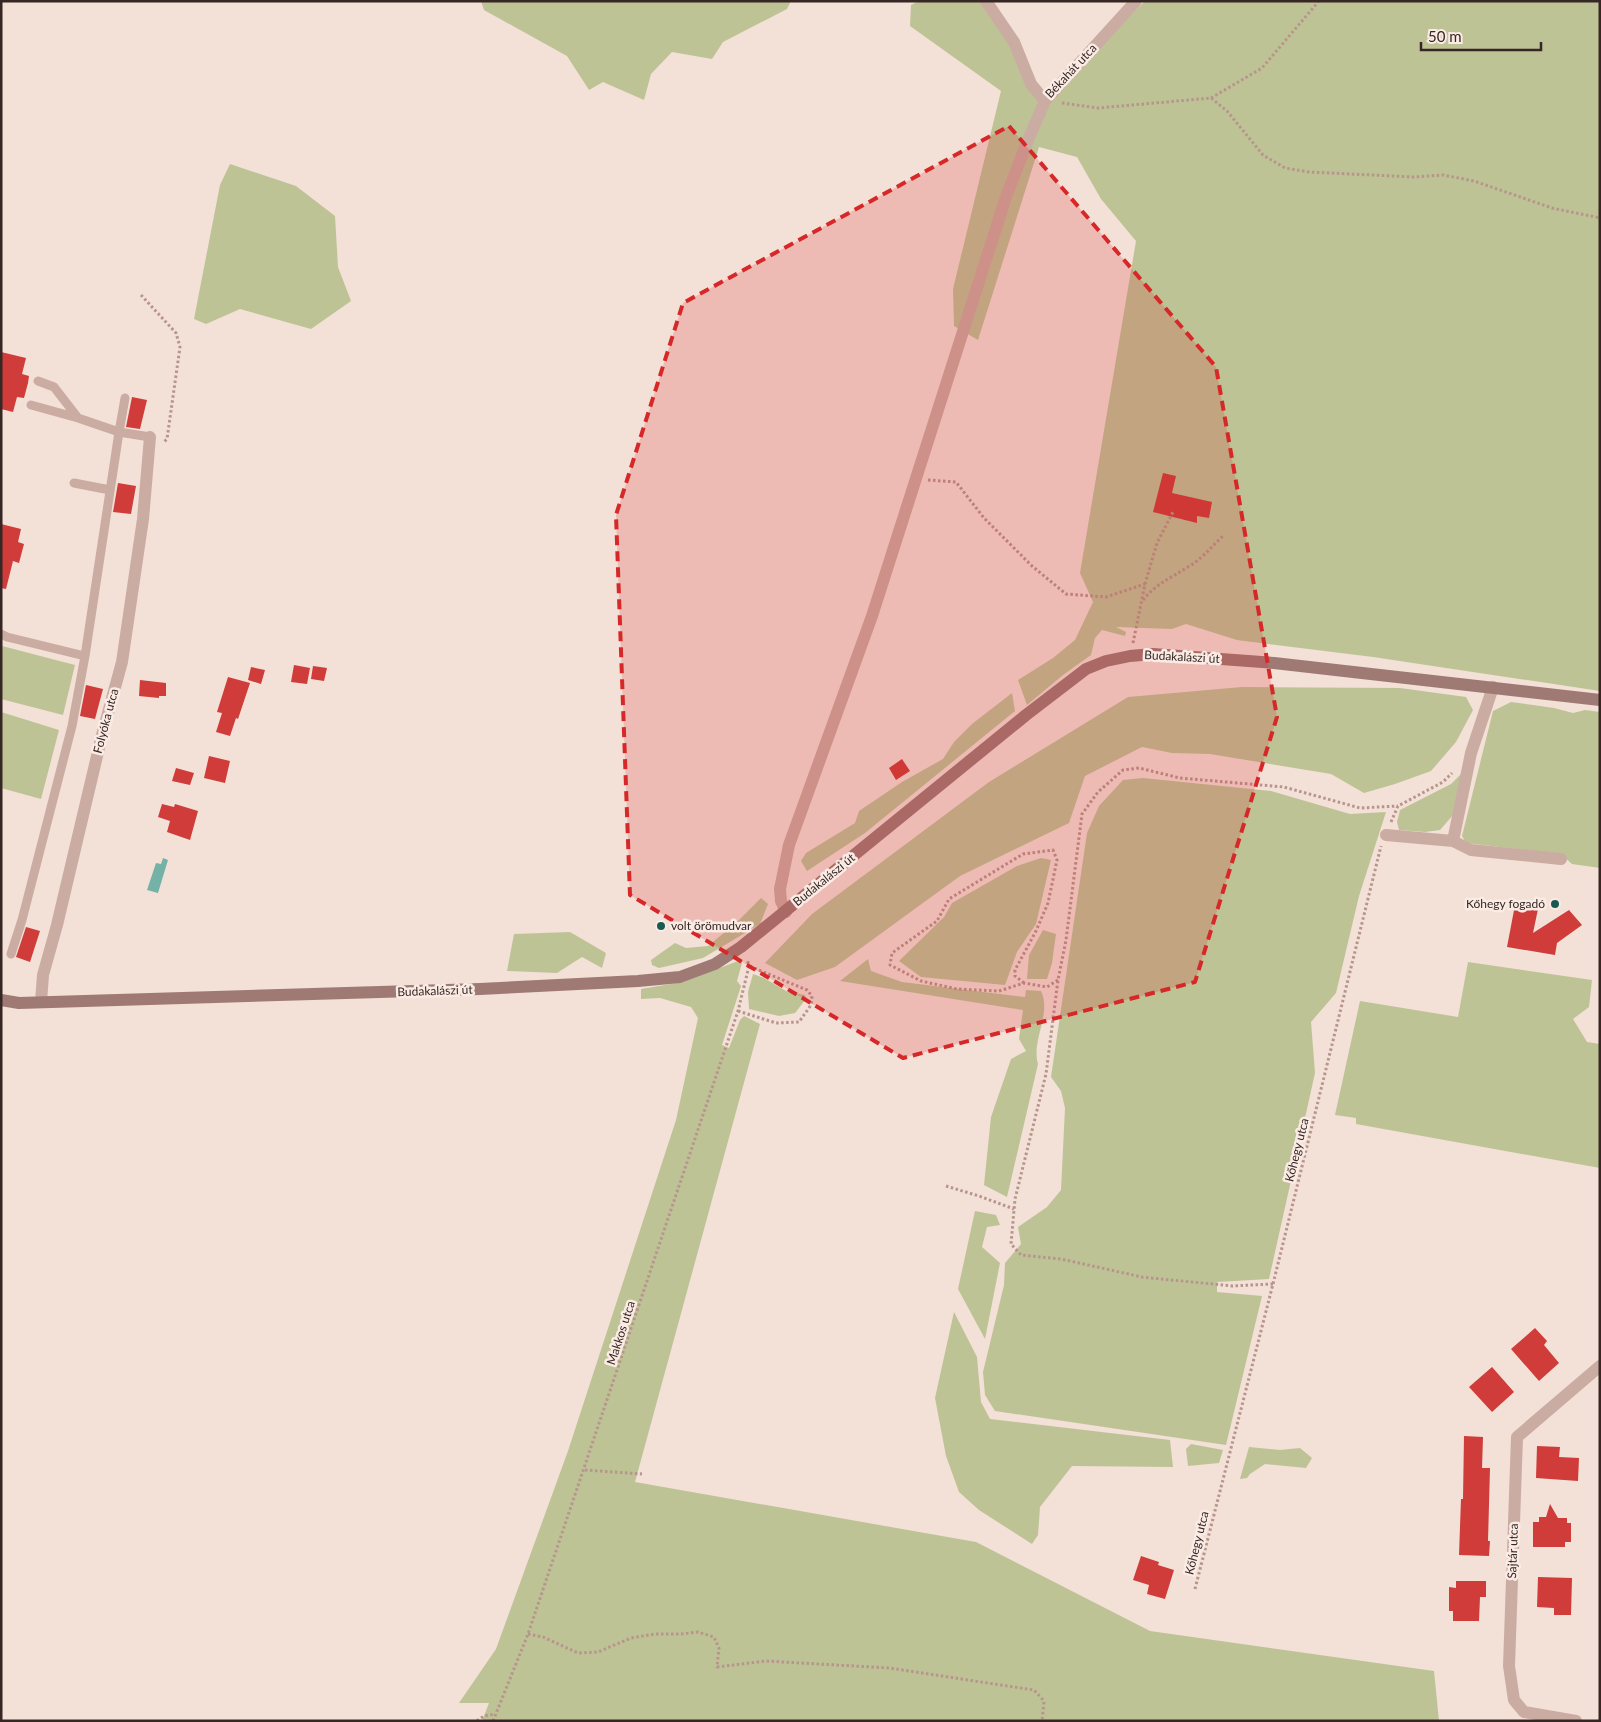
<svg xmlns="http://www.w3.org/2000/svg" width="1601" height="1722" font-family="Lato,sans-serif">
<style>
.green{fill:#bec396}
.water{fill:#74b2a7}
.building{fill:#cf3c39}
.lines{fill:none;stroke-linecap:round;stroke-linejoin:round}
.path{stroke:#b7958d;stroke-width:3;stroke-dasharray:2.5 2.5;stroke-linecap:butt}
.lane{stroke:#cbaca2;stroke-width:9}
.street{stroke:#cbaca2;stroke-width:12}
.secondary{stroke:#9f7a74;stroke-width:12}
.marked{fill:#d62828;fill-opacity:0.2;stroke:#d62828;stroke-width:4;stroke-dasharray:10 6;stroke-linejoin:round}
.poi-dot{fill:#185a4f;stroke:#faebe4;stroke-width:2}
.labels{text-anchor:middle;stroke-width:5;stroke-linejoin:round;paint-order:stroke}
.street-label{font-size:12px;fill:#362725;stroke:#faebe4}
.poi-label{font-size:12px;fill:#362725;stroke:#faebe4;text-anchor:end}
</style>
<rect width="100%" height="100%" fill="#f3e0d7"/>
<!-- green -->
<path class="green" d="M481 1H791L787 9 723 42 712 59 672 52 651 74 644 100 603 82 589 90 567 56 484 10Z
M919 1H982L1045 101 1079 63 1145 1H1600V691L1373 657 1237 640 1186 624 1172 629 1116 627 1126 632 1125 636 1102 630 1095 638 1091 655 1063 675 1027 705 1018 680 1053 658 1075 640 1093 602 1080 573 1136 241 1101 199 1077 157 1039 147 978 340 954 326 953 289 1001 91 910 26 911 5Z
M230 164 296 186 335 216 338 267 351 301 311 329 240 309 206 324 194 319 220 185Z
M2 646 75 665 63 715 1 699Z
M1242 687 1400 688 1466 697 1473 710 1456 742 1431 771 1395 784 1364 793 1331 774 1210 754 1172 753 1142 747 1085 776 1069 823 960 876 835 967 797 980 765 963 812 914 989 782 1128 697Z
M1012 693 1015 711 865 833 807 871 801 861 806 853 855 823 859 811 902 782 943 759 954 742 972 724Z
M1511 702 1554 708 1573 713 1585 710 1600 712V868L1572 864 1561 854 1466 843 1462 836 1493 711Z
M1 712 59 730 41 799 1 788Z
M1462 773 1453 815 1440 830 1425 832 1399 830 1397 822 1400 810 1451 784Z
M1143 778 1271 791 1350 814 1386 812 1359 896 1336 993 1311 1022 1315 1073 1269 1279 1217 1282V1292L1262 1296 1226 1445 995 1411 985 1395 983 1372 1004 1285 1005 1263 1021 1244 1018 1227 1047 1207 1061 1190 1065 1108 1061 1091 1051 1077 1087 833 1099 806 1123 780Z
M1041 858 1051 860 1036 924 1017 952 1005 985 921 977 899 961 944 917 952 903 1017 866Z
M761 898 768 904 760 924 703 958 659 968 652 965 651 960 675 943 686 948 708 946 737 922Z
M1043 930 1056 934 1052 963 1047 979H1027L1029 955Z
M570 932 606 953 602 968 582 957 557 973 507 971 514 934Z
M868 959 871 971 902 982 1025 997 1026 990 1041 991C1052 1014 1031 1040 1038 1064L1007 1197 984 1185 991 1117 1011 1059 1026 1051 1019 1039 1023 1010 840 981Z
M738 961 742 963 737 981 741 986 722 1045 729 1048 740 1020 744 1016 760 1024 635 1482 976 1542 1150 1631 1434 1671 1439 1721H482L489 1703H459L496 1649 568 1451 676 1120 698 1018 691 1007 660 998 641 999V989L683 982Z
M1468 962 1592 980 1589 1007 1573 1019 1587 1042 1600 1044V1168L1356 1124V1118L1335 1115 1360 1001 1458 1017Z
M753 974 764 978 788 992 805 995 806 999 795 1013 779 1016 749 1009 748 992Z
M975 1211 996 1215 1000 1225 987 1227 982 1247 1000 1263 985 1339 958 1289Z
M954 1312 977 1357 981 1402 990 1419 1170 1440 1173 1467 1072 1466 1040 1507 1038 1535 1032 1544 979 1510 959 1492 946 1456 935 1398Z
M1191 1444 1223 1450 1219 1463 1188 1466 1186 1449Z
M1249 1447 1280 1450 1300 1448 1312 1458 1306 1468 1265 1464 1250 1474 1247 1478 1240 1479Z"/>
<!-- water -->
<path class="water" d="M163 858 168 860 158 893 147 890 156 863 161 864Z"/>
<!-- building -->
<path class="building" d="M1 352 26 358 22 374 29 376 28 383 24 398 17 397 13 412 1 409Z
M132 397 147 400 140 429 126 427Z
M1163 473 1176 476 1172 493 1212 502 1209 518 1197 516V523L1153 512Z
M118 483 136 486 131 514 113 512Z
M1 524 21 529 18 542 24 544 19 563 13 561 6 589 1 588Z
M294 665 310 668 307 684 291 682Z
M313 666 327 668 324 681 311 679Z
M251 667 265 670 261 684 248 680Z
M228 677 250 683 238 719 236 718 230 736 216 732 222 713 217 712Z
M140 680 166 683V696H159V698L139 696Z
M86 685 103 689 95 719 80 716Z
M209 756 230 761 225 783 204 778Z
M902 759 910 771 896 780 889 768Z
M176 768 194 773 190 785 172 781Z
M162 804 174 807 175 804 198 811 190 840 167 832 170 821 158 817Z
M1515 905 1538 909 1533 933 1569 910 1582 925 1557 943 1555 955 1507 947Z
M26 927 40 931 30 962 16 957Z
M1535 1328 1547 1341 1544 1345 1559 1363 1539 1381 1511 1349Z
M1492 1367 1514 1392 1492 1412 1469 1387Z
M1464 1436 1483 1437 1482 1468H1490L1488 1541H1490L1489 1556 1459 1555 1461 1499H1463Z
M1537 1446 1560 1447 1559 1457 1579 1458 1578 1481 1536 1478Z
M1550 1504 1558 1518H1567V1523H1571V1542H1565V1547H1533V1522H1539V1517H1546Z
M1141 1556 1159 1562 1158 1565 1174 1570 1165 1599 1147 1594 1149 1585 1133 1580Z
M1538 1577 1572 1578 1571 1615H1554V1608L1537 1607Z
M1456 1581H1486V1597H1480L1479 1621H1453V1611H1449V1587L1456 1588Z"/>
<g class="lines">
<!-- path -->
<path class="path" d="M1211 98 1262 68 1319 1
M1062 103 1098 108 1211 98 1227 111 1263 155 1285 168 1309 172 1414 177 1443 175 1474 181 1552 208 1600 218
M141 295 176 333 180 347 167 439 164 442
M928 480 956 482 984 518 1032 566 1066 594 1106 597 1145 584
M1143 600C1157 583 1171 578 1188 567 1202 559 1212 546 1224 535
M1133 643 1145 584 1157 543 1173 512
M1391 822 1398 806 1443 782 1452 773
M1024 983 1015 976V970L1036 931 1048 903 1057 860 1053 850 1023 854 949 899 937 921 892 953 890 965 921 981 957 989 999 991 1024 983 1047 987 1058 980
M738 1011 776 1023 799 1022 811 1005 812 996 807 990 749 966
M946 1186 979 1196 1014 1209
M1273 1284 1232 1286 1142 1277 1061 1259 1021 1255 1011 1244 1015 1199 1046 1074 1058 980 1066 940 1082 814 1098 792 1123 770 1139 768 1180 778 1284 787 1360 808 1398 806
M585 1470 642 1474
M1195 1589 1273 1284 1381 846
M528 1634 543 1637 578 1653 598 1652 631 1638 655 1634H681L698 1632 714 1637 719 1648 717 1667 766 1661 889 1668 1034 1690 1044 1701 1042 1721
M477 1721 484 1716 495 1714
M493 1721 528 1634 738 1011 749 966 747 959"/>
<!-- lane -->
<path class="lane" d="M38 381 54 387 78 418 119 432 125 398
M31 405 78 418
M74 483 110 490
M1 634 7 637 85 656
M11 954 22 920 72 726 85 656 119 432 150 437"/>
<!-- street -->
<path class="street" d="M986 1 1014 42 1031 84 1045 101
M1493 687 1471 753 1453 841 1471 850 1561 859
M1386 835 1453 841
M786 912 781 901 780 889 789 845 872 616 1006 197 1028 140 1045 101 1136 1
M41 1002 43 975 57 925 102 735 122 662 143 519 150 437
M1576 1721 1524 1712 1514 1700 1509 1666 1517 1437 1600 1366"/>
<!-- secondary -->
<path class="secondary" d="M1 1000 19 1003 480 989 638 981 680 977 715 964 741 947 1026 715 1086 669 1106 661 1130 656 1153 654 1274 663 1600 700"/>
</g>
<!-- marked area -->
<path class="marked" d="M1009 126 1216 367 1277 717 1195 982 903 1058 630 895 616 515 683 303Z"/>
<!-- markers -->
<g class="poi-dot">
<circle cx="1555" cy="904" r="5"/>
<circle cx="661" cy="926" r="5"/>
</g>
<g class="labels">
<!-- street labels -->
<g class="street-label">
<text transform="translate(1071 71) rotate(-47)" y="4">Békahát utca</text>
<text transform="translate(1182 657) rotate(3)" y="4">Budakalászi út</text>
<text transform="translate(106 721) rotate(-75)" y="4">Folyóka utca</text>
<text transform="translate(824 880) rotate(-39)" y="4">Budakalászi út</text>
<text transform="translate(435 991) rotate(-2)" y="4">Budakalászi út</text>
<text transform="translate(1297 1150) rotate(-76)" y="4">Kőhegy utca</text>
<text transform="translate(621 1333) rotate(-72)" y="4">Makkos utca</text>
<text transform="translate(1197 1543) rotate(-76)" y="4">Kőhegy utca</text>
<text transform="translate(1513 1551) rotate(-88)" y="4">Sajtár utca</text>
</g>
<!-- poi labels -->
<g class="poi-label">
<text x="1545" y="908">Kőhegy fogadó</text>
<text x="671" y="930" text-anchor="start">volt örömudvar</text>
</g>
</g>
<!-- border -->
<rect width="1601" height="1722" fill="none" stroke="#362725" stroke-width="5"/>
<!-- scale -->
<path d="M1421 42v8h120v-8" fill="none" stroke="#362725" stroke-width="2.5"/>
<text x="1428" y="42" font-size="15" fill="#362725" stroke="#faebe4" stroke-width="4" paint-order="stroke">50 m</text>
</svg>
